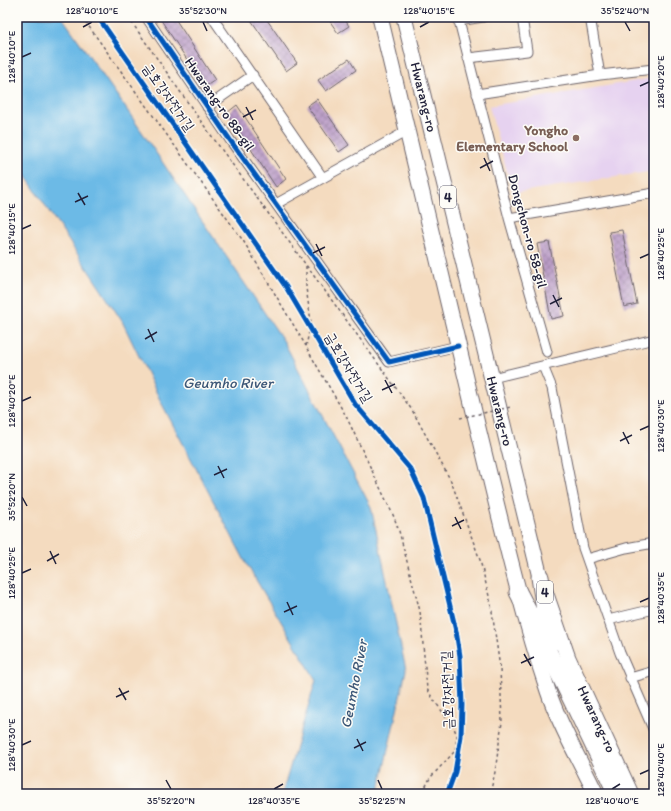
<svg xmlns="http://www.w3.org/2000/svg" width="671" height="811" font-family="Itim,'Poor Story',sans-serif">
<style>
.built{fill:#e6d2f0}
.water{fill:#6cbae6;stroke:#476e90}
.building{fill:url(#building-cross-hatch)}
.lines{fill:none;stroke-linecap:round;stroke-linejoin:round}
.street-casing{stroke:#6c6369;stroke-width:11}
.primary-casing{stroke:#6c6369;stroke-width:17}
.highway-casing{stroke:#6c6369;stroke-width:19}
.path{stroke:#6c6369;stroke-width:1.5;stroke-dasharray:3 3;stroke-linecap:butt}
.street{stroke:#fff;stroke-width:9}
.primary{stroke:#fff;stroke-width:15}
.highway{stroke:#fff;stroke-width:17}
.path-bridge{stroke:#6c6369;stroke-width:1.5;stroke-dasharray:3 3;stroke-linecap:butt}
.cycleway-casing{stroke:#fdfcf7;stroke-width:8}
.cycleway{stroke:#0057b8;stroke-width:5}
.ticks{fill:none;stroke:#22223b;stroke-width:1.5}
.education-dot{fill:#8d6e63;stroke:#fdfcf7;stroke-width:1.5}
.labels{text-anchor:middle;stroke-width:3;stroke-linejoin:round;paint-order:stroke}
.shield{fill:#fdfcf7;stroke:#646373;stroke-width:1}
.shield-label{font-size:13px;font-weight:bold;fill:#22223b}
.street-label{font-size:14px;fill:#22223b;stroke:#fdfcf7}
.education-label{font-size:14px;font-weight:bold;fill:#785e54;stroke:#fdfcf7;text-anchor:end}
.water-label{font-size:15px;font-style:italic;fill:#3c5777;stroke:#fdfcf7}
.neatline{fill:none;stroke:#22223b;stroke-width:1.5}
.ticks-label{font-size:10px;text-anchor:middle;fill:#22223b}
</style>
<defs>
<pattern id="building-cross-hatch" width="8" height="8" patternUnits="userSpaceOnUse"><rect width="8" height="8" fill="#bb9dc7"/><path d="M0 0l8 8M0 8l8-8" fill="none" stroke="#9880a3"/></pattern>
</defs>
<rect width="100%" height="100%" fill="#fdfcf7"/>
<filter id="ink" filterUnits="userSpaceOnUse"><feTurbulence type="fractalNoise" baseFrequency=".025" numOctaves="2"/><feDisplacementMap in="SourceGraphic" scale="8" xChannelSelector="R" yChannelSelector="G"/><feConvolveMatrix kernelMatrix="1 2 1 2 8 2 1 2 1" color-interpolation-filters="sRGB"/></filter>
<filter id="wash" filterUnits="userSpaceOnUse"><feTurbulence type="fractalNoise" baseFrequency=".012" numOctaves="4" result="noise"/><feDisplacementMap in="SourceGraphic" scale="16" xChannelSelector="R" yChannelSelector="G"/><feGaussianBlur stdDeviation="0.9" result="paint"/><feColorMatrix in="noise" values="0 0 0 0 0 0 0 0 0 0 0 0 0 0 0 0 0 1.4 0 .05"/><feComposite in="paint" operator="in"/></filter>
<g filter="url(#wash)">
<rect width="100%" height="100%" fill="#f4dbbf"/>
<!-- built -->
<path class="built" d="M653 78 654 171 513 193 489 106Z"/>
<!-- water -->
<path class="water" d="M17 17H62L125 107 283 340 371 507 406 670 378 794H282L316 680 246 563 162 404 122 321 17 163Z"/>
<g id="blocks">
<!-- building -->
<path class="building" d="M159 17H174L215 80 205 87Z
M249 17H265L297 63 286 71Z
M327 17H343L349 26 338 33Z
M349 59 356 70 326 91 318 80Z
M317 99 349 145 339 152 307 106Z
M237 105 286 179 276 187 227 113Z
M622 230 637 304 624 307 609 232Z
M549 242 564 316 551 319 537 244Z"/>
</g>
</g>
<g filter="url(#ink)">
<use href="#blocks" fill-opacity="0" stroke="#6c6369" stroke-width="1"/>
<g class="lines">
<!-- street casing -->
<g class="street-casing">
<path id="street" d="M146 17 230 140 389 362 458 346
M212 17 323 178
M458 17 509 218 547 352
M590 17 600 75
M458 21 483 17
M468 58 527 51 522 17
M477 94 600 75 654 69
M207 107 253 75
M276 204 407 131
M509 218 654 193
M543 366 552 388 583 548 620 653 654 731
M492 378 654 339
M587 559 626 548 648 544
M608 620 654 609
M630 678 654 671"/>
</g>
<!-- primary casing -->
<g class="primary-casing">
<path id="primary" d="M380 17C412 153 444 289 477 424 499 513 519 604 548 691 560 727 580 760 596 794
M404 17 540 577 568 658 631 794"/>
</g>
<!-- highway casing -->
<g class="highway-casing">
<path id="highway" d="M540 577 550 644
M518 592C553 658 584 726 617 794"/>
</g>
<!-- path -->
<path class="path" d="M82 17 244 242 306 346
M128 17 200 120 412 410 451 481 480 560 491 604 500 668 502 722 495 772 490 794
M306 266V288L311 321 306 347 346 416 394 517 399 531 420 611 427 689 433 699 453 726 457 735 455 751 430 778 422 794"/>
<!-- street -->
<use href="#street" class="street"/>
<!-- primary -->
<use href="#primary" class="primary"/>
<!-- highway -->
<use href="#highway" class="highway"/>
<!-- path-bridge -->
<path class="path-bridge" d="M460 418 511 407"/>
<!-- cycleway casing -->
<g class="cycleway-casing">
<path id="cycleway" d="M98 17 286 287 355 404 411 470 424 498 456 631 460 656 462 705 461 736 455 772 447 794
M146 17 230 140 389 362 458 346"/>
</g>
<!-- cycleway -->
<use href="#cycleway" class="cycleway"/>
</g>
</g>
<!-- ticks -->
<path class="ticks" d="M203 22 207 31M625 22 630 31M83 27 92 22M420 27 429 22M22 57 31 53M640 86 649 82M246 107 253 120M243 117 256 110M484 158 490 171M480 168 493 161M78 193 85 205M75 202 88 196M22 229 31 225M316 244 322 256M313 253 325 247M640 258 649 254M553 295 559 307M550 304 562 298M148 329 154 342M145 339 157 332M385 380 392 393M382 390 395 384M22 401 31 397M640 430 649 426M623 432 629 444M620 441 632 435M218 466 224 478M214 475 227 469M22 497 27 506M455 517 461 529M452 526 464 520M50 551 56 564M47 561 59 554M22 573 31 569M287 602 293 615M640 602 649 598M284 612 297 606M524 654 531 666M521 663 534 657M119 688 126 700M116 697 129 691M357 739 363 751M22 745 31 741M354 748 366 742M640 774 649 770M166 780 171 789M378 780 382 789M274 789 283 784M612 789 620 784"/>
<!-- markers -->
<circle class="education-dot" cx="576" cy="138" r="4"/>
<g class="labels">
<!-- shield labels -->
<g class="shield">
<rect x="440" y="186" width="16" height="22" rx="3"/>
<rect x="537" y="581" width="16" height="22" rx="3"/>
</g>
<g class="shield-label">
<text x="448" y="202">4</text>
<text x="545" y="597">4</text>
</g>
<!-- street labels -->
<g class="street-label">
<text transform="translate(169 97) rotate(55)" y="5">금호강자전거길</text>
<text transform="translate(424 97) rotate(76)" y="5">Hwarang-ro</text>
<text transform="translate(220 104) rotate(55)" y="5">Hwarang-ro 88-gil</text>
<text transform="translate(528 231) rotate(75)" y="5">Dongchon-ro 58-gil</text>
<text transform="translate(349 367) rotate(59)" y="5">금호강자전거길</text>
<text transform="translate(500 411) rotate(76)" y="5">Hwarang-ro</text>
<text transform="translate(447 690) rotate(-92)" y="5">금호강자전거길</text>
<text transform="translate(597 719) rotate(65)" y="5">Hwarang-ro</text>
</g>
<!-- education labels -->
<g class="education-label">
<text x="568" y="135">Yongho<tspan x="568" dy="16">Elementary School</tspan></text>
</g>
<!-- water labels -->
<g class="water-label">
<text x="228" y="388">Geumho River</text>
<text transform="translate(354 684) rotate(-79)" y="5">Geumho River</text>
</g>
</g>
<!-- margin -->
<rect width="671" height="811" fill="none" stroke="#fdfcf7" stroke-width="44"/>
<rect x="22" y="22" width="627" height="767" class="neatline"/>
<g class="ticks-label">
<text x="92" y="14">128°40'10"E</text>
<text x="203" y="14">35°52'30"N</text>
<text x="429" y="14">128°40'15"E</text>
<text x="625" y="14">35°52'40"N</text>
<text transform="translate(11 57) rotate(-90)" y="4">128°40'10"E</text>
<text transform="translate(660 82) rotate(-90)" y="4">128°40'20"E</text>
<text transform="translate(11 229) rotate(-90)" y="4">128°40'15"E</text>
<text transform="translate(660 254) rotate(-90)" y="4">128°40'25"E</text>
<text transform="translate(11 401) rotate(-90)" y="4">128°40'20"E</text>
<text transform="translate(660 426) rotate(-90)" y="4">128°40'30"E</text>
<text transform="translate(11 497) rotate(-90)" y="4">35°52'20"N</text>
<text transform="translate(11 573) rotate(-90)" y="4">128°40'25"E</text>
<text transform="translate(660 598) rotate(-90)" y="4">128°40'35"E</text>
<text transform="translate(11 745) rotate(-90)" y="4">128°40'30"E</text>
<text transform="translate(660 770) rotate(-90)" y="4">128°40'40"E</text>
<text x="171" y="804">35°52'20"N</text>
<text x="274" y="804">128°40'35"E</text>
<text x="382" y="804">35°52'25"N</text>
<text x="612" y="804">128°40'40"E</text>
</g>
</svg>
